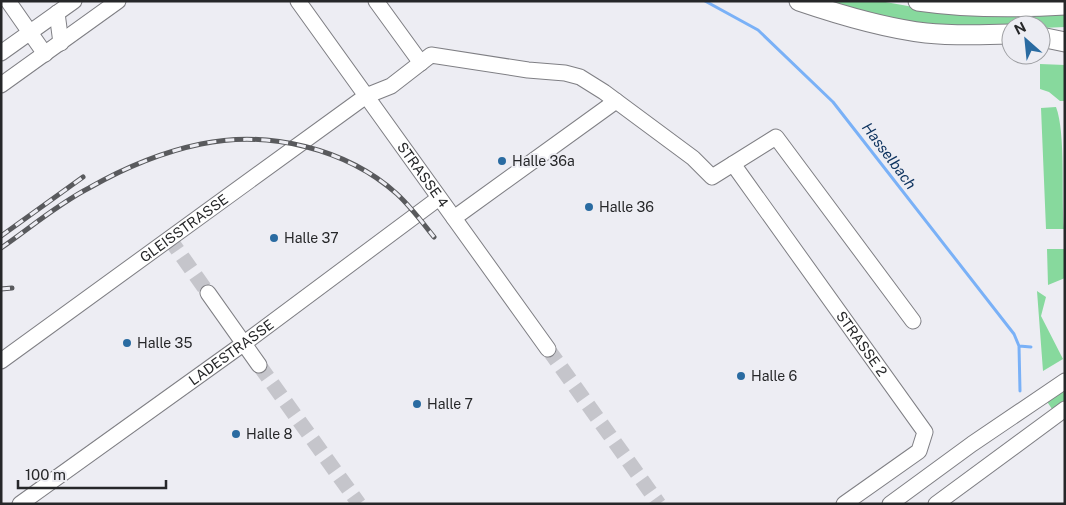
<svg xmlns="http://www.w3.org/2000/svg" width="1066" height="505" font-family="'Public Sans',sans-serif">
<style>
.green{fill:#87d99d}
.lines{fill:none;stroke-linecap:round;stroke-linejoin:round}
.stream{stroke:#7ab1f7;stroke-width:3}
.minor-tunnel{stroke:#c5c5cb;stroke-width:15;stroke-dasharray:15 8;stroke-linecap:butt}
.minor-casing{stroke:#7f7f84;stroke-width:17}
.major-casing{stroke:#7f7f84;stroke-width:21}
.minor{stroke:#fff;stroke-width:15}
.major{stroke:#fff;stroke-width:19}
.rail-casing{stroke:#595a5d;stroke-width:5}
.rail{stroke:#ededf3;stroke-width:3;stroke-dasharray:9;stroke-linecap:butt}
.poi-dot{fill:#2a6ba1;stroke:#ededf3;stroke-width:2}
.labels{text-anchor:middle;stroke-width:4;stroke-linejoin:round;paint-order:stroke}
.poi-label{font-size:14px;fill:#262729;stroke:#ededf3;text-anchor:start}
.street-label{font-size:14px;fill:#262729;stroke:#ededf3}
.water-label{font-size:15px;font-style:italic;fill:#0c325e;stroke:#ededf3}
</style>
<rect width="100%" height="100%" fill="#ededf3"/>
<!-- green -->
<path class="green" d="M822 1H880L919 8 1065 11V27L1041 28V25H1011V30L928 26 844 8Z
M1040 64 1065 65V101H1060L1049 92 1040 89Z
M1056 107C1066 133 1061 197 1064 229H1046L1041 108Z
M1047 249H1065V278L1048 285Z
M1037 291 1046 297 1041 316 1063 359 1043 371Z
M1065 386V405L1054 412 1046 400Z"/>
<g class="lines">
<!-- stream -->
<path class="stream" d="M705 1 758 30 833 102 1014 334 1019 346 1031 347
M1019 346 1020 391"/>
<!-- minor-tunnel -->
<path class="minor-tunnel" d="M169 238 208 293
M548 349 659 504
M259 365 359 504"/>
<!-- minor casing -->
<g class="minor-casing">
<g id="minor">
<path d="M8 1 45 54"/>
<path id="s1" d="M298 1 548 349"/>
<path d="M376 1 421 63"/>
<path d="M57 13 61 43"/>
<path d="M1 53 74 1"/>
<path d="M1 85 118 1"/>
<path id="s2" d="M733 164 925 432 919 451 844 504"/>
<path d="M454 218 616 101"/>
<path d="M208 293 259 365"/>
<path id="s3" d="M1 361 366 96 391 86 431 55 528 70 565 73 580 77 604 92 693 158 712 177 776 137 913 321"/>
<path id="s4" d="M20 504 243 344 439 198"/>
<path d="M890 504 972 444 1065 381"/>
<path d="M936 504 1065 409"/>
</g>
</g>
<!-- major casing -->
<g class="major-casing">
<path id="major" d="M799 1C840 15 883 28 926 33 954 36 983 35 1011 34
M918 1C967 8 1016 8 1065 5
M1041 37 1065 42"/>
</g>
<!-- minor -->
<use href="#minor" class="minor"/>
<!-- major -->
<use href="#major" class="major"/>
<!-- rail casing -->
<g class="rail-casing">
<path id="rail" d="M1 236 83 177
M1 248C30 228 58 204 89 188 124 168 162 152 201 144 268 130 346 148 397 194 411 207 422 222 434 237
M1 289 12 288"/>
</g>
<!-- rail -->
<use href="#rail" class="rail"/>
</g>
<!-- markers -->
<g class="poi-dot">
<circle cx="502" cy="161" r="5"/>
<circle cx="589" cy="207" r="5"/>
<circle cx="274" cy="238" r="5"/>
<circle cx="127" cy="343" r="5"/>
<circle cx="741" cy="376" r="5"/>
<circle cx="417" cy="404" r="5"/>
<circle cx="236" cy="434" r="5"/>
</g>
<g class="labels">
<!-- poi labels -->
<g class="poi-label">
<text x="512" y="166">Halle 36a</text>
<text x="599" y="212">Halle 36</text>
<text x="284" y="243">Halle 37</text>
<text x="137" y="348">Halle 35</text>
<text x="751" y="381">Halle 6</text>
<text x="427" y="409">Halle 7</text>
<text x="246" y="439">Halle 8</text>
</g>
<!-- street labels -->
<g class="street-label">
<text dy="5" stroke="none"><textPath href="#s1" startOffset="214">STRASSE 4</textPath></text>
<text dy="5" stroke="none"><textPath href="#s3" startOffset="226">GLEISSTRASSE</textPath></text>
<text dy="5" stroke="none"><textPath href="#s2" startOffset="221">STRASSE 2</textPath></text>
<text dy="5" stroke="none"><textPath href="#s4" startOffset="260">LADESTRASSE</textPath></text>
</g>
<!-- water labels -->
<g class="water-label">
<text transform="translate(889 156) rotate(53)" y="5">Hasselbach</text>
</g>
</g>
<!-- border -->
<rect width="1066" height="505" fill="none" stroke="#262729" stroke-width="5"/>
<!-- north arrow -->
<g transform="translate(1026 40) rotate(333)"><circle r="24" fill="#ededf3" stroke="#9d9ea2"/>
<path d="M0-4L9 19L0 12L-9 19Z" fill="#2a6ba1"/>
<text y="-8" font-size="14" font-weight="bold" text-anchor="middle" fill="#262729">N</text>
</g>
<!-- scale -->
<path d="M18 480v8h148v-8" fill="none" stroke="#262729" stroke-width="2.5"/>
<text x="25" y="480" font-size="15" fill="#262729" stroke="#ededf3" stroke-width="4" paint-order="stroke">100 m</text>
</svg>
